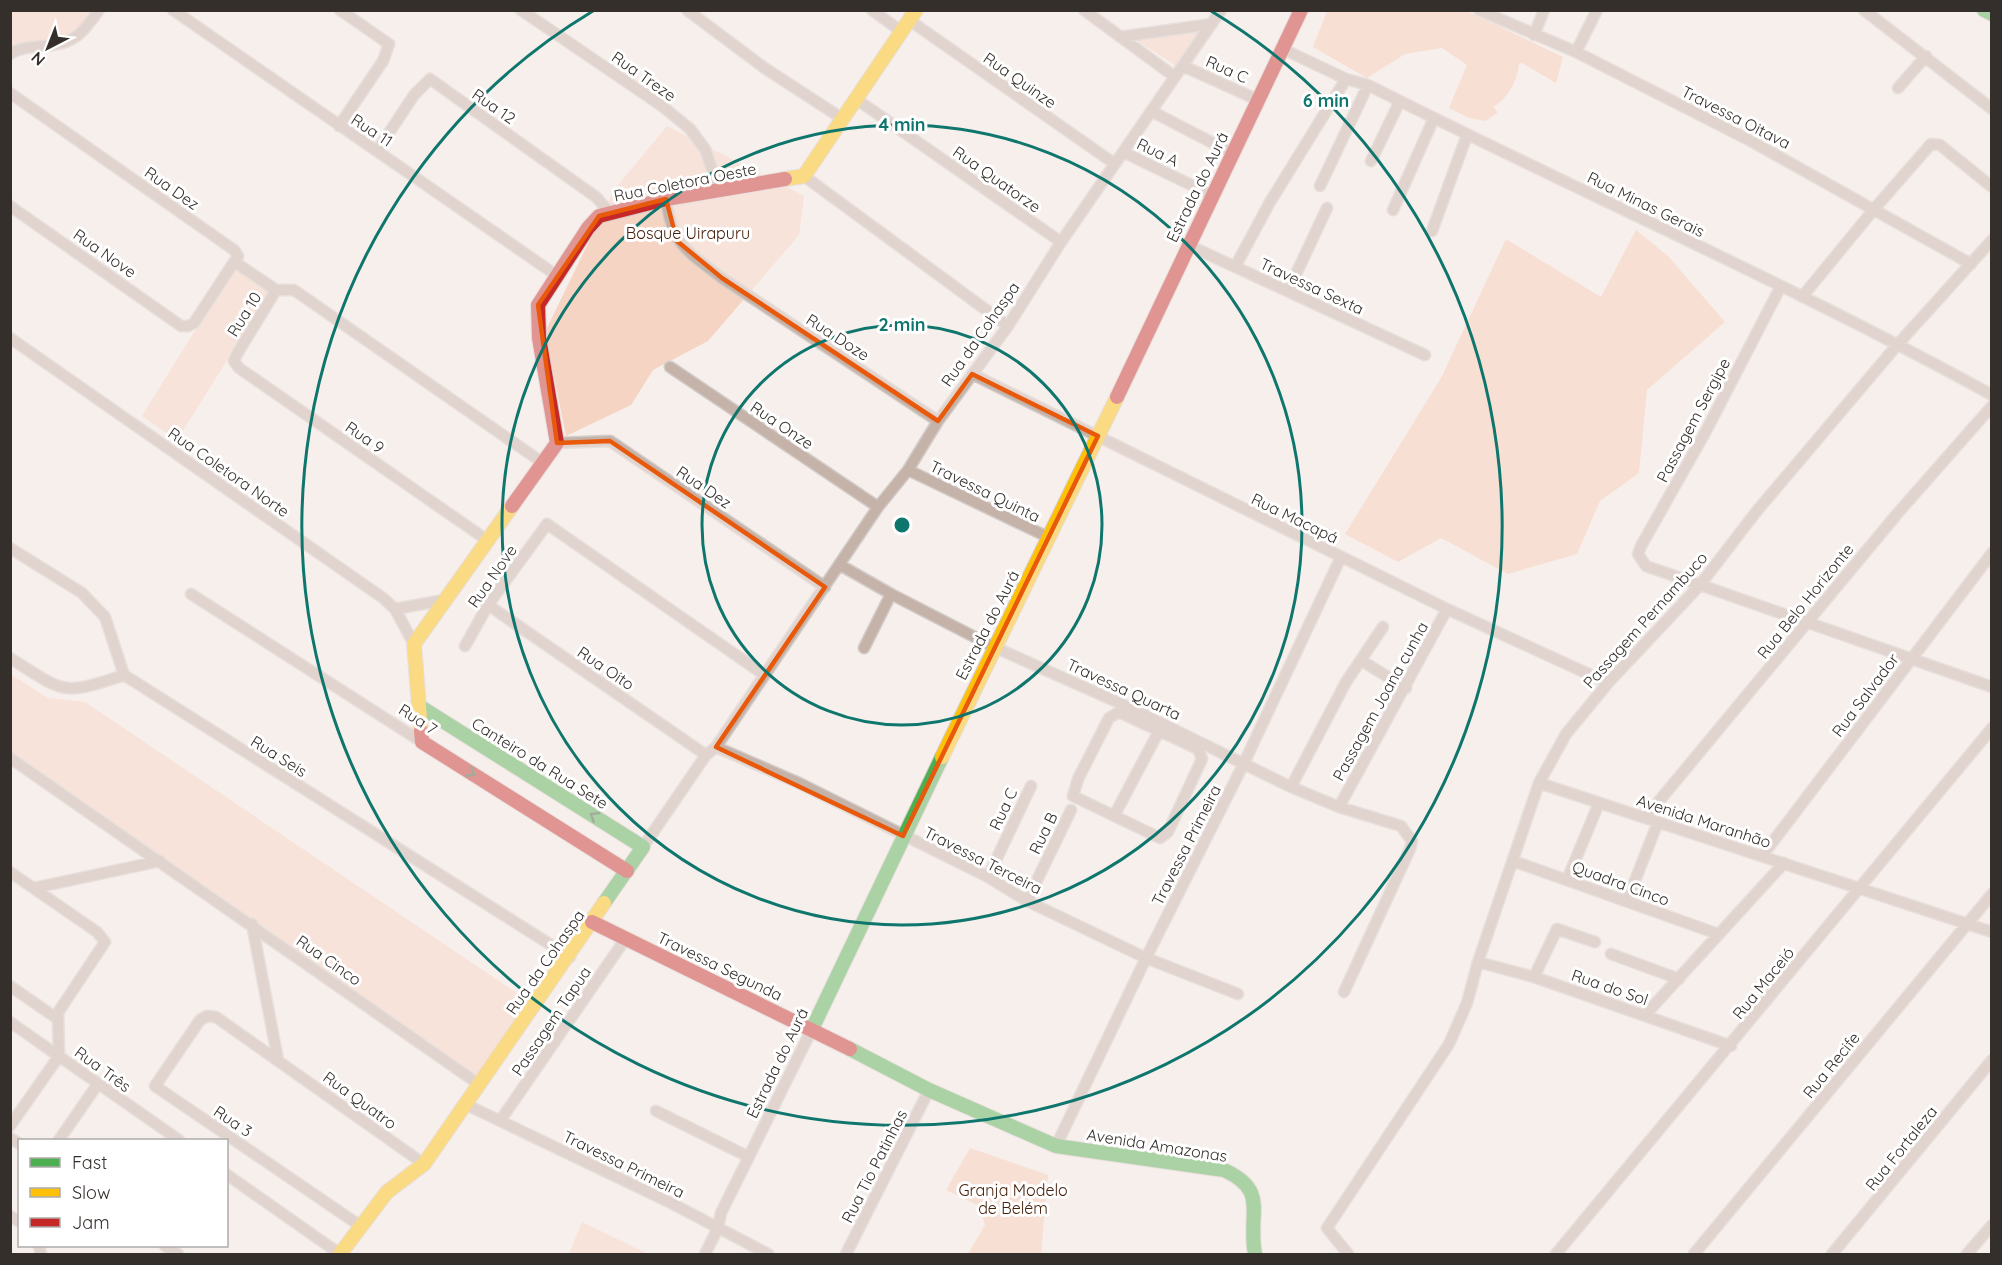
<svg xmlns="http://www.w3.org/2000/svg" width="2002" height="1265" font-family="Quicksand,sans-serif">
<style>
.green{fill:#f6d4c3}
.forest{fill:#f8ccb5}
.lines{fill:none;stroke-linecap:round;stroke-linejoin:round}
.street-casing{stroke:#d3cdc9;stroke-width:13}
.fast-casing{stroke:#d3cdc9;stroke-width:16}
.slow-casing{stroke:#d3cdc9;stroke-width:16}
.jam-casing{stroke:#d3cdc9;stroke-width:16}
.street{stroke:#c5b2a9;stroke-width:10}
.fast{stroke:#4caf50;stroke-width:14}
.slow{stroke:#ffc107;stroke-width:14}
.jam{stroke:#c62828;stroke-width:14}
.oneway{stroke:#3d5c39}
.marked{fill:none;stroke:#e8590c;stroke-width:4.5;stroke-linejoin:round}
.ring{fill:none;stroke:#0f766e;stroke-width:3}
.labels{text-anchor:middle;stroke-width:6;stroke-linejoin:round;paint-order:stroke}
.street-label{font-size:16px;fill:#352f2c;stroke:#fff}
.park-label{font-size:16px;fill:#44210c;stroke:#fff}
.centre{fill:#0f766e;stroke:#fff;stroke-width:3}
.ring-label{font-size:18px;text-anchor:middle;font-weight:bold;fill:#0f766e;stroke:#fff;stroke-width:6;stroke-linejoin:round;paint-order:stroke}
</style>
<rect width="100%" height="100%" fill="#f7efeb"/>
<!-- green -->
<path class="green" d="M10 11H95L71 36 50 38 11 59Z
M1200 31 1178 67 1133 38Z
M667 126 804 196 799 235 708 341 653 370 631 405 566 436 545 332 614 190Z
M235 266 271 290 177 440 142 416Z
M10 674 48 698 85 702 530 1002 473 1082 11 754Z
M582 1222 648 1254H569Z"/>
<!-- forest -->
<path class="forest" d="M1465 10 1563 57 1556 83 1522 63 1519 64C1518 79 1508 99 1493 107L1498 112 1486 121 1469 118 1449 108 1467 65 1442 48 1405 54 1367 78 1313 47 1327 11Z
M1636 230 1668 256 1725 322 1647 390 1639 473 1600 501 1577 554 1508 574 1441 538 1398 562 1345 534 1441 378 1506 239 1601 297Z
M970 1148 1048 1175 1041 1254H968L985 1225 979 1206 946 1190Z"/>
<g class="lines">
<!-- street casing -->
<g class="street-casing">
<path id="street" d="M173 10 556 275
M521 10 662 106 690 129 705 149 720 192
M687 10 766 69 843 119
M872 10 902 32
M1084 10 1175 77
M1479 10 1576 52 1749 140 1971 264
M1864 10 1992 109
M909 20 1115 164
M1534 35 1544 10
M1120 37 1212 24
M1283 49 1346 79 1368 85C1575 190 1788 283 1992 395
M1576 52 1597 10
M10 54C27 43 50 49 68 41 82 35 90 22 99 10
M1183 66 1258 100
M1898 88 1926 56
M10 93 234 250 238 256 194 323 188 326H181L10 206
M856 99 1061 242
M1151 111 1232 153
M339 126 383 61 389 44 340 10
M377 151 414 95 430 79 596 197 610 213
M1123 152 1212 195
M1371 161 1400 101
M804 176 1008 326
M1320 186 1368 85
M666 199C672 245 687 251 722 278L938 421
M1393 210 1434 118
M1432 231 1467 135
M1188 245 1425 355
M236 263 276 290
M1235 267 1270 202 1346 79
M1781 286 1706 431 1641 546 1638 554 1646 566 1992 687
M276 290 237 354 234 361 239 368 487 540
M276 290H294L543 463
M1288 291 1327 208
M1802 297 1875 208 1931 144 1940 145 1992 187
M10 338 383 598 395 609 414 644
M670 367 878 507
M972 374 1447 609 1608 683
M557 443 610 441 825 587
M908 470 1050 538
M10 548 82 593 105 617 124 675 570 957
M840 565 891 594 994 647 1124 705 1291 787 1339 807 1401 826 1412 841 1410 849 1344 992
M191 594 422 742
M488 605 706 755
M395 609 444 600
M465 646 488 605 547 524 763 674
M864 648 891 594
M10 658C65 693 62 696 124 675
M1362 661 1406 688
M1119 712 1198 749 1202 759 1168 832 1160 838 1073 796 1078 779 1109 718Z
M716 747 799 783 988 877 1027 901 1146 958 1238 994
M10 758 480 1085
M1539 783 1992 932
M1291 787 1346 682 1383 627
M1339 807 1447 609
M1114 816 1159 731
M1645 818 1897 514 1992 406
M643 847 706 755 716 747 878 507 908 470 938 421 1008 326 1061 242 1221 10
M1762 856 1992 553
M1513 861 1718 934
M10 872 97 932 105 942 55 1017 10 986
M988 877 1031 786
M1567 880 1599 803
M34 888 160 861
M1027 901 1071 810
M1627 901 1658 822
M252 924 278 1060
M1611 954 1679 979
M1478 962 1534 977 1731 1046
M1534 977 1557 929 1595 942
M1645 1015 1784 863
M10 1022 179 1140
M465 1104 671 1203 768 1254
M656 1111 749 1157
M500 1121 626 938
M10 1126 59 1056 58 1012
M10 1138 20 1144
M59 1140 97 1085
M1056 1146 1146 958 1244 763 1341 557
M226 1174 340 1254
M10 1216 20 1222
M359 1225 155 1086 200 1020 207 1016 216 1017 424 1164
M39 1246 41 1254
M165 1246 178 1254
M705 1254 718 1228 721 1213 812 1029
M846 1254 929 1090
M1348 1254 1327 1228 1449 1044 1467 1003 1478 962 1539 783 1566 734 1608 683 1700 585 1756 512 1898 344 1992 240
M1556 1254 1992 728
M1694 1254 1992 894
M1832 1254 1992 1060
M1967 1254 1992 1225"/>
</g>
<!-- fast casing -->
<g class="fast-casing">
<path id="fast" d="M1984 10 1992 14
M419 706 643 847 604 903
M812 1029 942 757
M850 1049 929 1090 1056 1146 1224 1170C1270 1191 1247 1213 1255 1254"/>
</g>
<!-- slow casing -->
<g class="slow-casing">
<path id="slow" d="M785 179 804 176 916 10
M421 731 414 644 512 506
M942 757 1117 397
M340 1254 387 1192 424 1164 604 903"/>
</g>
<!-- jam casing -->
<g class="jam-casing">
<path id="jam" d="M1117 397 1301 10
M512 506 557 443 539 338 538 305 588 228 599 216 666 199 785 179
M421 731 422 742 627 871
M592 922 850 1049"/>
</g>
<!-- street -->
<use href="#street" class="street"/>
<!-- fast -->
<use href="#fast" class="fast"/>
<!-- slow -->
<use href="#slow" class="slow"/>
<!-- jam -->
<use href="#jam" class="jam"/>
</g>
<!-- one-way arrows -->
<defs><path id="oneway-chevron" d="M-2-3.5L2.5 0L-2 3.5" fill="none" stroke-width="1.6" stroke-linecap="round" stroke-linejoin="round" transform="scale(1.5)"/></defs>
<g class="oneway">
<use href="#oneway-chevron" transform="translate(471 773) rotate(32)"/>
<use href="#oneway-chevron" transform="translate(594 816) rotate(-148)"/>
</g>
<!-- marked area -->
<path d="M0 0H2002V1265H0ZM666 199 677 241 722 278 938 421 972 374 1098 436 903 836 716 747 825 587 610 441 557 443 538 305 599 216Z" fill="#f7efeb" fill-opacity=".55" fill-rule="evenodd"/>
<path class="marked" d="M666 199 677 241 722 278 938 421 972 374 1098 436 903 836 716 747 825 587 610 441 557 443 538 305 599 216Z"/>
<!-- distance rings -->
<g class="ring">
<circle cx="902" cy="525" r="200"/>
<circle cx="902" cy="525" r="400"/>
<path d="M1211 11A600 600 0 1 1 593 11"/>
</g>
<g class="labels">
<!-- street labels -->
<g class="street-label">
<text transform="translate(1227 69) rotate(24)" y="6">Rua C</text>
<text transform="translate(644 76) rotate(35)" y="6">Rua Treze</text>
<text transform="translate(1020 80) rotate(35)" y="6">Rua Quinze</text>
<text transform="translate(494 106) rotate(35)" y="6">Rua 12</text>
<text transform="translate(1736 117) rotate(27)" y="6">Travessa Oitava</text>
<text transform="translate(372 130) rotate(33)" y="6">Rua 11</text>
<text transform="translate(1158 152) rotate(26)" y="6">Rua A</text>
<text transform="translate(997 179) rotate(35)" y="6">Rua Quatorze</text>
<text transform="translate(685 182) rotate(-11)" y="6">Rua Coletora Oeste</text>
<text transform="translate(1197 187) rotate(-64)" y="6">Estrada do Aurá</text>
<text transform="translate(172 188) rotate(35)" y="6">Rua Dez</text>
<text transform="translate(1646 204) rotate(26)" y="6">Rua Minas Gerais</text>
<text transform="translate(105 253) rotate(35)" y="6">Rua Nove</text>
<text transform="translate(1312 286) rotate(25)" y="6">Travessa Sexta</text>
<text transform="translate(244 314) rotate(-58)" y="6">Rua 10</text>
<text transform="translate(980 334) rotate(-55)" y="6">Rua da Cohaspa</text>
<text transform="translate(838 337) rotate(33)" y="6">Rua Doze</text>
<text transform="translate(1693 420) rotate(-62)" y="6">Passagem Sergipe</text>
<text transform="translate(782 425) rotate(34)" y="6">Rua Onze</text>
<text transform="translate(365 437) rotate(35)" y="6">Rua 9</text>
<text transform="translate(229 472) rotate(35)" y="6">Rua Coletora Norte</text>
<text transform="translate(704 487) rotate(34)" y="6">Rua Dez</text>
<text transform="translate(985 491) rotate(26)" y="6">Travessa Quinta</text>
<text transform="translate(1295 518) rotate(26)" y="6">Rua Macapá</text>
<text transform="translate(492 576) rotate(-55)" y="6">Rua Nove</text>
<text transform="translate(1805 601) rotate(-51)" y="6">Rua Belo Horizonte</text>
<text transform="translate(1645 620) rotate(-48)" y="6">Passagem Pernambuco</text>
<text transform="translate(987 625) rotate(-63)" y="6">Estrada do Aurá</text>
<text transform="translate(606 668) rotate(34)" y="6">Rua Oito</text>
<text transform="translate(1124 689) rotate(25)" y="6">Travessa Quarta</text>
<text transform="translate(1865 695) rotate(-53)" y="6">Rua Salvador</text>
<text transform="translate(1380 701) rotate(-61)" y="6">Passagem Joana cunha</text>
<text transform="translate(418 719) rotate(33)" y="6">Rua 7</text>
<text transform="translate(279 756) rotate(32)" y="6">Rua Seis</text>
<text transform="translate(540 763) rotate(32)" y="6">Canteiro da Rua Sete</text>
<text transform="translate(1003 809) rotate(-65)" y="6">Rua C</text>
<text transform="translate(1704 821) rotate(18)" y="6">Avenida Maranhão</text>
<text transform="translate(1043 833) rotate(-64)" y="6">Rua B</text>
<text transform="translate(1186 845) rotate(-63)" y="6">Travessa Primeira</text>
<text transform="translate(983 860) rotate(27)" y="6">Travessa Terceira</text>
<text transform="translate(1621 883) rotate(20)" y="6">Quadra Cinco</text>
<text transform="translate(329 960) rotate(35)" y="6">Rua Cinco</text>
<text transform="translate(545 962) rotate(-55)" y="6">Rua da Cohaspa</text>
<text transform="translate(720 966) rotate(26)" y="6">Travessa Segunda</text>
<text transform="translate(1763 983) rotate(-51)" y="6">Rua Maceió</text>
<text transform="translate(1610 987) rotate(19)" y="6">Rua do Sol</text>
<text transform="translate(551 1021) rotate(-56)" y="6">Passagem Tapua</text>
<text transform="translate(777 1063) rotate(-64)" y="6">Estrada do Aurá</text>
<text transform="translate(1831 1065) rotate(-51)" y="6">Rua Recife</text>
<text transform="translate(103 1069) rotate(36)" y="6">Rua Três</text>
<text transform="translate(360 1100) rotate(36)" y="6">Rua Quatro</text>
<text transform="translate(233 1121) rotate(34)" y="6">Rua 3</text>
<text transform="translate(1157 1145) rotate(9)" y="6">Avenida Amazonas</text>
<text transform="translate(1901 1148) rotate(-51)" y="6">Rua Fortaleza</text>
<text transform="translate(624 1164) rotate(26)" y="6">Travessa Primeira</text>
<text transform="translate(874 1166) rotate(-63)" y="6">Rua Tio Patinhas</text>
</g>
<!-- park labels -->
<g class="park-label">
<text x="688" y="239">Bosque Uirapuru</text>
<text x="1013" y="1196">Granja Modelo<tspan x="1013" dy="18">de Belém</tspan></text>
</g>
</g>
<circle cx="902" cy="525" r="9" class="centre"/>
<g class="ring-label">
<text x="1326" y="107">6 min</text>
<text x="902" y="131">4 min</text>
<text x="902" y="331">2 min</text>
</g>
<!-- border -->
<rect width="2002" height="1265" fill="none" stroke="#352f2c" stroke-width="24"/>
<!-- legend -->
<rect x="18" y="1139" width="210" height="108" fill="#ffffff" stroke="#aeacab" stroke-width="1.5"/>
<rect x="30" y="1158" width="30" height="9" fill="#4caf50" stroke="#aeacab" stroke-width="1.5"/>
<text x="72" y="1169" font-size="18" fill="#352f2c">Fast</text>
<rect x="30" y="1188" width="30" height="9" fill="#ffc107" stroke="#aeacab" stroke-width="1.5"/>
<text x="72" y="1199" font-size="18" fill="#352f2c">Slow</text>
<rect x="30" y="1218" width="30" height="9" fill="#c62828" stroke="#aeacab" stroke-width="1.5"/>
<text x="72" y="1229" font-size="18" fill="#352f2c">Jam</text>
<!-- north arrow -->
<g transform="translate(48 48) rotate(222)" stroke="#ffffff" stroke-width="4.5" paint-order="stroke">
<path d="M0-4.5L10 22L0 15L-10 22Z" fill="#352f2c"/>
<text y="-9" font-size="16" font-weight="bold" text-anchor="middle" fill="#352f2c">N</text>
</g>
</svg>
